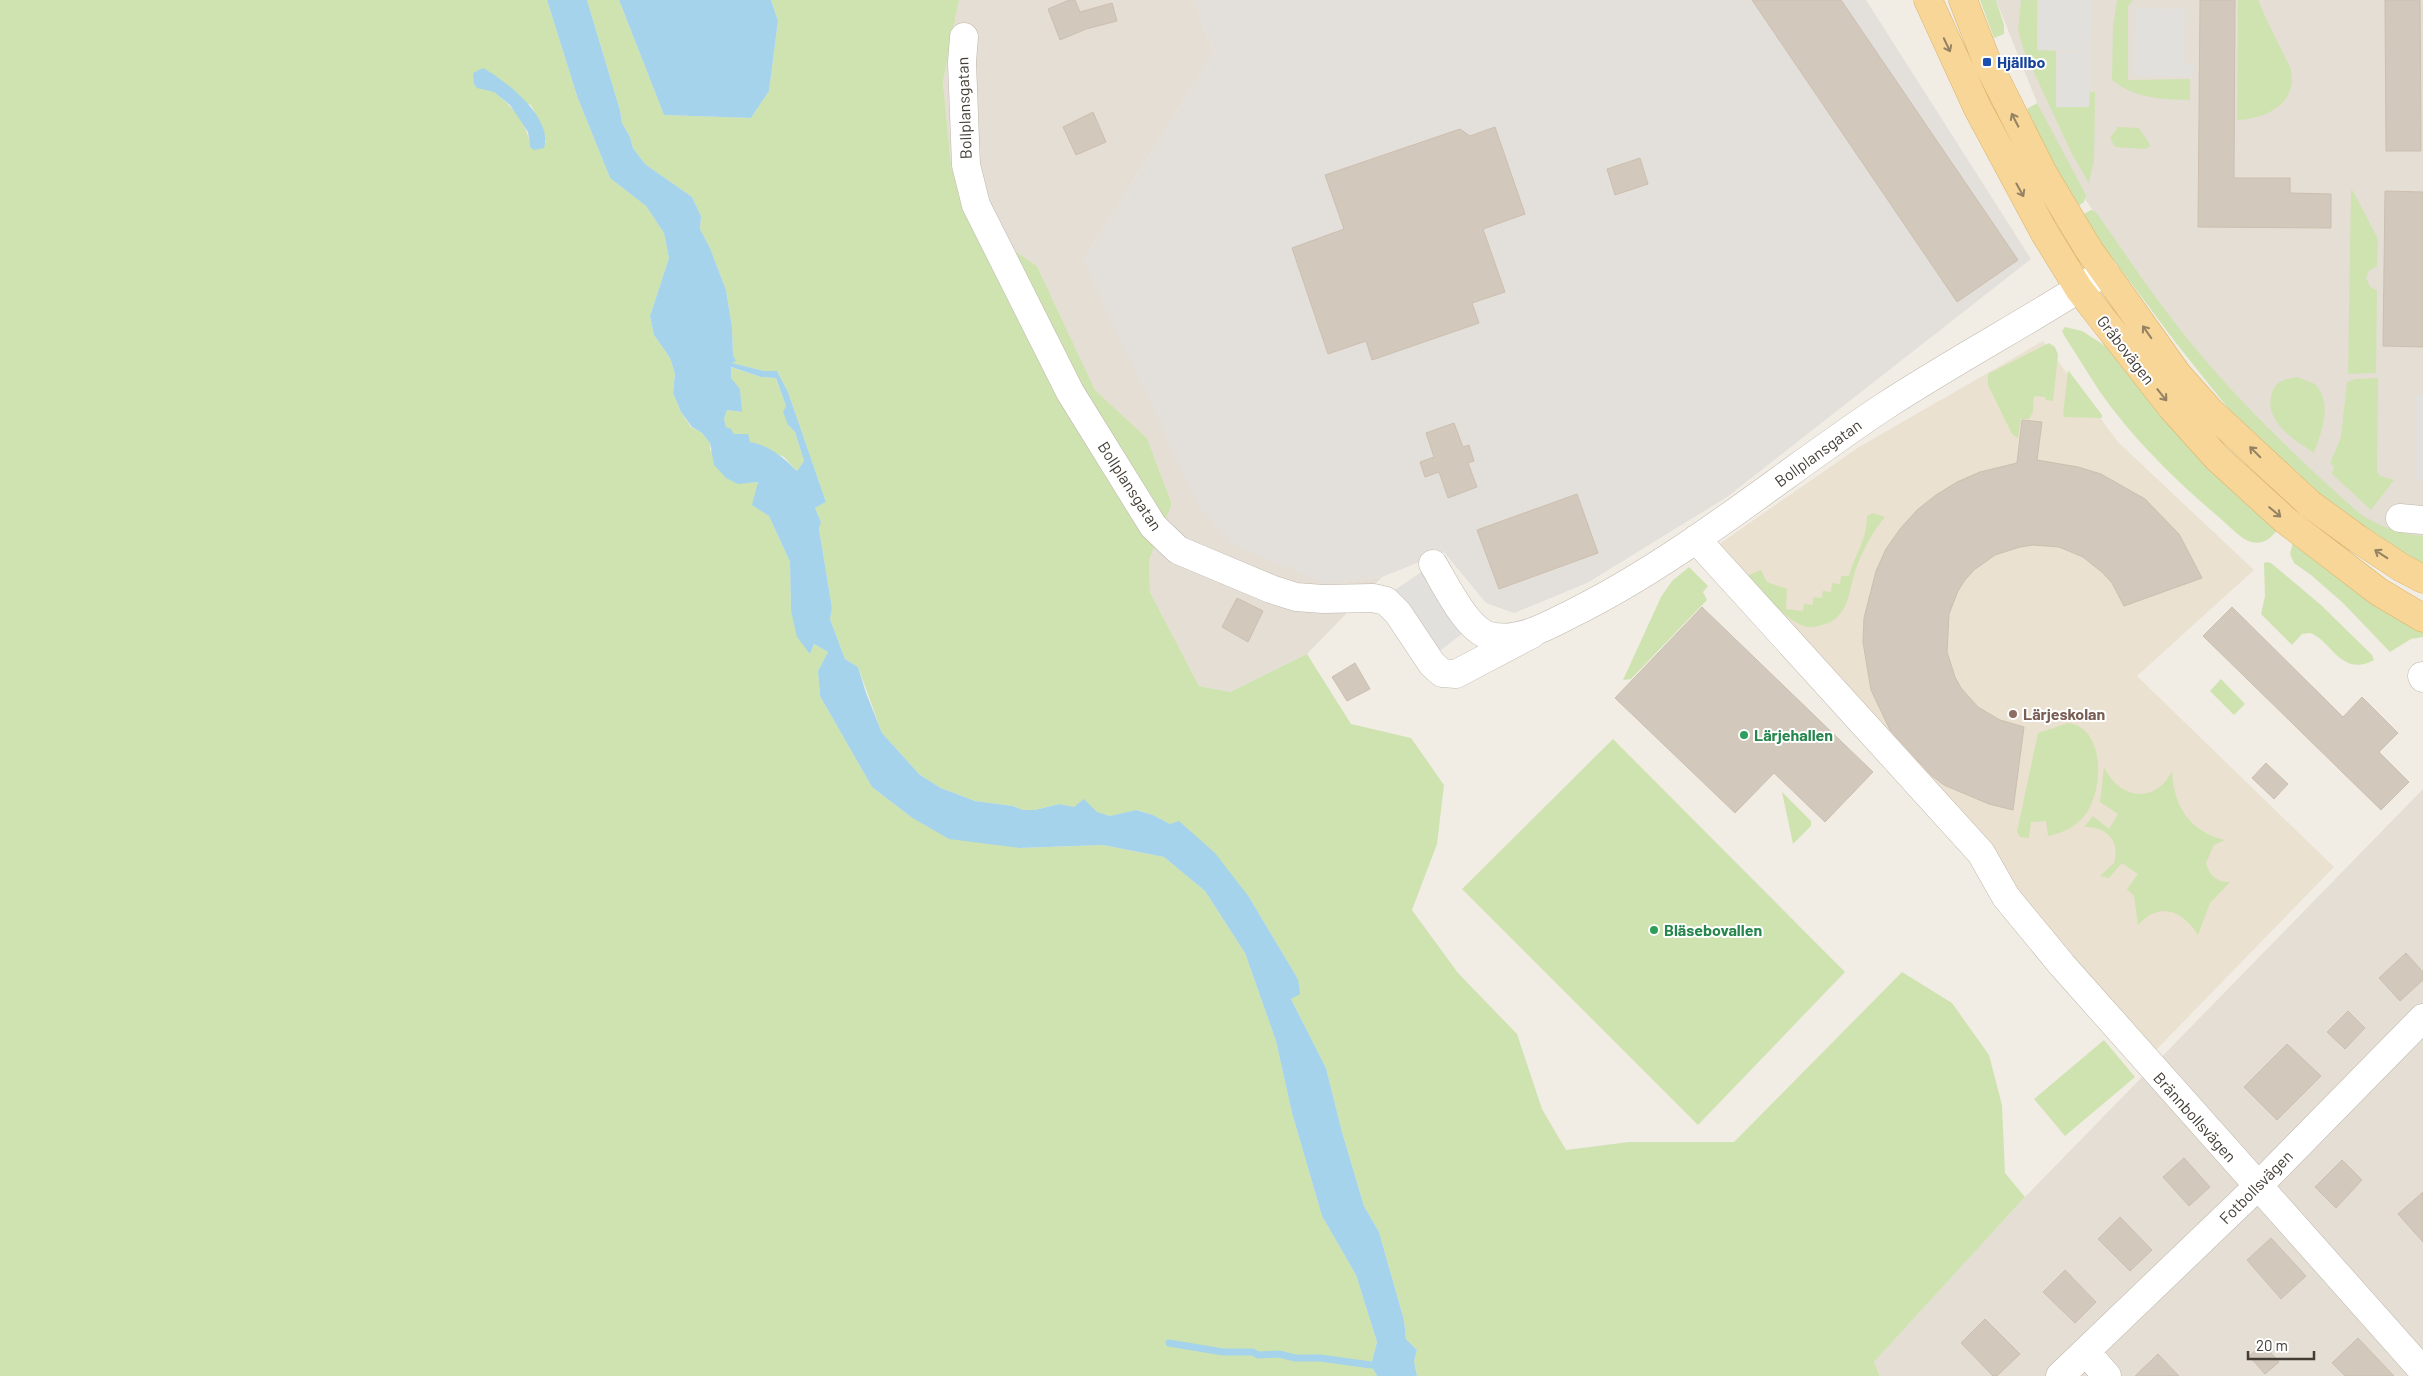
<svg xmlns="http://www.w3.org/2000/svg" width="2423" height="1376" font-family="Barlow,sans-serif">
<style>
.residential{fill:#e5ded4}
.industrial{fill:#e3dfda}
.education{fill:#eae1d0}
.green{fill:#cfe3b0;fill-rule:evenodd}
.parking{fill:#e2e0dd}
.water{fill:#a5d3eb;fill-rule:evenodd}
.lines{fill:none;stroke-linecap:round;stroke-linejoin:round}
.stream{stroke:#a5d3eb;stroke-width:7}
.building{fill:#d2c8bb;stroke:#ccbfaf}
.minor-casing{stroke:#bfb7ab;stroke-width:29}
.major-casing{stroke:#dbb269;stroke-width:29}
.minor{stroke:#fff;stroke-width:28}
.major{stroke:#f7d698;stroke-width:28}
.oneway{stroke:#948262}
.transit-dot{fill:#1a4fb4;stroke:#fff;stroke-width:2}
.education-dot{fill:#8d6e63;stroke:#fff;stroke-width:2}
.leisure-dot{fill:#2e9e5b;stroke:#fff;stroke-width:2}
.labels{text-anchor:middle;stroke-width:4;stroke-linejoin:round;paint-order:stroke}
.transit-label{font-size:16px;font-weight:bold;fill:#164399;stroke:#fff;text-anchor:start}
.street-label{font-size:16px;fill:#433d35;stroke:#fff}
.education-label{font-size:16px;font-weight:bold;fill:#785e54;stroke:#fff;text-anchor:start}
.leisure-label{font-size:16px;font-weight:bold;fill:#27864d;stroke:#fff;text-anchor:start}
</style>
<rect width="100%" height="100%" fill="#f1ede5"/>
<!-- residential -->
<path class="residential" d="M959 0H1193L1214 52 1083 261 1325 584 1382 577 1307 654 1230 692 1199 686 1150 592 1149 560 1172 504 1147 438 1095 390 1037 266 967 218 951 166 943 82Z
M1996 0H2423V556L2339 505 2183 343 2062 165Z
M2423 789V1376H1880L1874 1362 2025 1197Z"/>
<!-- industrial -->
<path class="industrial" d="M1193 0H1866L2031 259 1727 497 1587 583 1514 613 1486 603 1444 552 1382 577 1325 584 1230 543 1199 507 1083 261 1214 52Z"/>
<!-- education -->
<path class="education" d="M2043 341 2118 442 2254 570 2137 676 2334 867 2155 1051 1712 549 1859 447Z"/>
<!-- green -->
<path class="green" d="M0 0H547L577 96 610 178 646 206 664 233 669 258 650 316 654 335 670 358 675 374 673 393 681 412 691 427 702 433 710 443V450L749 483 758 482 753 505 769 516 790 562 791 611 810 654 814 644 828 652 818 671 820 696 872 787 911 817 1019 848 1103 845 1164 857 1205 891 1245 953 1276 1041 1292 1113 1322 1216 1356 1275 1377 1342 1371 1365 1377 1376H0ZM494 92 531 105 541 125 546 142 530 147C528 123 512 106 494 92Z
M587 0H619L664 115 751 118 769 91 778 21 771 0H959L943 82 951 166 967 218 1037 266 1095 390 1147 438 1172 504 1149 560 1150 592 1199 686 1230 692 1307 654 1351 724 1411 738 1444 785 1437 844 1412 910 1458 973 1517 1034 1542 1109 1566 1150 1629 1142H1734L1902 972 1952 1003 1989 1055 2002 1105 2005 1173 2025 1197 1874 1362 1880 1376H1417L1414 1361 1417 1350 1406 1339 1404 1320 1379 1232 1364 1206 1342 1132 1326 1068 1291 999 1298 979 1249 897 1170 824 1153 815 1137 810 1110 816 1059 804 1035 810H1023L1013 806 975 801 941 788 920 775 882 733 858 667 845 659 830 619 832 608 819 529 821 522 815 508 826 502 788 392 777 371H764L731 363 735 361 733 355 732 327 726 290 710 248 700 229 701 216 692 197 645 164 633 148 630 137 622 123 620 110Z
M1980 0H1996L2004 25V34L1994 38Z
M2021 0H2037V50L2056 51V107H2089L2090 92H2095L2094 160 2089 183 2072 154 2024 51 2018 30Z
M2117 0H2133L2128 6V80L2190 79V100C2162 99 2135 99 2112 80L2113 26Z
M2238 0H2258C2265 17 2273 33 2281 49 2284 56 2289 63 2291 70 2298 105 2264 119 2237 120Z
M2037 103 2086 195 2084 202 2077 207 2072 206 2027 109Z
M2118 127 2139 128 2151 146 2145 149 2115 147 2110 138Z
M2351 190 2353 191 2378 239 2377 266 2369 271 2366 278 2370 287 2377 290 2376 373 2348 374Z
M2091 210 2096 212C2122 249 2147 287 2175 323 2229 393 2293 454 2359 513 2378 526 2400 534 2423 536V567L2368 535 2262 447 2227 407 2176 343 2098 239 2078 217Z
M2065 327 2082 331 2107 347 2277 530C2271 539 2262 545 2251 542 2241 539 2229 526 2221 519 2177 482 2133 439 2100 392 2088 374 2077 355 2065 337L2062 331Z
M2049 343 2055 347 2058 355 2053 401 2046 400 2045 397 2034 396 2033 412 2029 419H2021L2018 438 2012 434 1988 385V374Z
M730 367 761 377 776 378 786 406 788 425 795 432 804 461 797 471 784 457 750 442 741 435 734 434 726 427 724 419 727 410 741 412 740 389 730 378Z
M2068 370 2102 415V418L2065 417 2063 415Z
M2297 377 2315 384C2333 403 2322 431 2314 453 2295 441 2265 422 2271 396 2274 382 2284 379 2297 377Z
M2378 378 2377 472 2380 476 2394 480 2371 510 2332 474 2334 467 2330 463 2341 437 2347 382 2355 379Z
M1873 513 1885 517C1873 531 1865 547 1858 563 1848 586 1852 618 1822 625 1813 628 1805 628 1797 623 1780 613 1765 595 1751 581L1749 575 1761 570 1767 582 1787 589 1786 609 1803 611 1804 604 1813 605V597L1822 598 1823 591 1831 592 1832 583 1840 584 1841 576H1849C1855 554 1867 540 1867 516Z
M2293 542 2423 626V637L2411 639 2390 652 2343 603 2311 575 2294 563 2290 554Z
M2267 562 2271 563 2321 605 2372 655 2374 660C2341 678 2331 640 2310 633L2302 634 2292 645 2261 614 2265 596 2264 563Z
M1689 567 1708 586 1703 592 1707 600 1631 679 1623 680 1661 597 1672 581Z
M2221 679 2245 704 2234 715 2210 691Z
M2068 723C2107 728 2103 792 2085 815 2076 827 2062 833 2048 836L2046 821 2031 822 2029 838 2020 837 2017 832 2038 733Z
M1613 739 1845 972 1698 1125 1462 889Z
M2104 767C2119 799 2155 805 2172 771 2174 807 2189 831 2225 840L2214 845 2206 863C2209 875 2217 883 2230 882L2210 903 2198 935C2182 910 2160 901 2138 925L2134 896 2127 889 2138 874 2122 863 2109 878 2100 876 2114 863C2121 841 2106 826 2084 827L2093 816 2109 829 2118 814 2100 802Z
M1782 792 1811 821V826L1793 844Z
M2104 1040 2135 1077 2065 1136 2034 1099Z"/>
<!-- parking -->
<path class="parking" d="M2039 0H2092L2090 51 2038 49Z
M2135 8 2185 9 2183 64H2193V77L2134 76Z
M2057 52H2090L2089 107H2056Z
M2416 395H2423V480L2415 479Z
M1423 571 1462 634 1433 656 1392 592Z"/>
<!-- water -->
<path class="water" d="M547 0H587L620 110 622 123 630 137 633 148 645 164 692 197 701 216 700 229 710 248 726 290 732 327 733 355 736 361 732 363 764 371H777L788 392 826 502 815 508 821 522 819 529 832 608 830 619 845 659 858 667 866 693 882 733 920 775 941 788 975 801 1013 806 1023 810H1035L1059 804 1074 807 1084 799 1097 812 1110 816 1136 810 1153 815 1170 824 1179 821 1215 853 1249 897 1298 979 1300 994 1291 999 1326 1068 1342 1132 1364 1206 1379 1232 1404 1320 1406 1339 1417 1350 1414 1361 1417 1376H1377L1371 1365 1377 1342 1356 1275 1322 1216 1292 1113 1276 1041 1245 953 1205 891 1164 857 1103 845 1019 848 949 839 911 817 872 787 820 696 818 671 828 652 814 644 810 654 797 637 791 611 790 562 769 516 752 505 758 482 738 484 726 478 714 465 710 443 702 433 692 427 681 412 673 393 675 374 670 358 654 335 650 316 669 258 664 233 646 206 610 178 577 96ZM731 367 761 377 776 378 786 406 783 412 788 425 795 432 804 461 797 471C782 456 770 446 750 442L748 434H734L731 429 726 427 724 419 727 410 742 412 740 389 731 378Z
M619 0H771L778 21 769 91 751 118 664 115Z
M483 68C505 80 554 118 544 148L534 150 530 147 528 132 510 105 494 92 477 88 474 84 473 73Z"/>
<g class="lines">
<!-- stream -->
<path class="stream" d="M1169 1343 1223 1352H1253L1258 1355 1279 1354 1295 1358H1320L1371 1365"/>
</g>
<!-- building -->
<path class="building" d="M1069 0H1075L1080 12 1112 3 1117 21 1086 29 1060 40 1048 9Z
M1752 0H1841L2018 260 1957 302Z
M2200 0H2235L2234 178H2290V193L2331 194V228L2198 227Z
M2385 0H2420L2421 151H2386Z
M1093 112 1106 142 1076 155 1063 127Z
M1495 127 1525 214 1483 229 1505 292 1472 303 1479 323 1372 360 1366 341 1328 354 1292 248 1344 229 1325 175 1460 129 1470 136Z
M1640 158 1648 184 1615 195 1607 169Z
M2385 191 2423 192V347L2383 346Z
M2022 420 2042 422 2037 460 2078 467 2101 474 2145 499 2179 534 2202 578 2124 606 2112 583 2103 573 2083 557 2059 547 2033 545 2020 547 1995 555 1974 570 1965 580 1958 591 1949 614 1947 652 1955 677 1961 688 1978 707 2000 720 2024 727 2013 810 1989 804 1944 785 1931 775 1890 730 1871 690 1863 642 1864 618 1876 571 1886 549 1900 529 1917 510 1936 495 1957 482 1980 472 2017 463Z
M1454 423 1463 447 1469 445 1474 461 1468 463 1477 487 1448 498 1439 472 1425 477 1420 462 1434 457 1426 433Z
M1577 494 1598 553 1499 589 1477 530Z
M1237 598 1263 611 1248 642 1222 627Z
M1702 607 1873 772 1825 822 1774 773 1735 813 1615 698Z
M2232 607 2343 717 2362 697 2398 733 2379 752 2409 782 2381 810 2203 636Z
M1355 663 1370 689 1347 701 1332 677Z
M2266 763 2288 784 2274 799 2252 778Z
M2406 953 2423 972V980L2400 1001 2379 978Z
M2348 1011 2365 1028 2345 1049 2327 1032Z
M2287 1044 2321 1076 2277 1120 2244 1087Z
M2184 1158 2210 1187 2189 1206 2163 1177Z
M2342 1160 2362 1180 2336 1208 2315 1187Z
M2423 1192V1242L2398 1214Z
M2120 1217 2152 1250 2130 1271 2098 1239Z
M2271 1238 2306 1276 2281 1299 2247 1260Z
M2065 1270 2096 1302 2075 1323 2043 1292Z
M1985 1319 2020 1354 1997 1376H1993L1961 1343Z
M2358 1338 2394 1376H2345L2332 1363Z
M2263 1344 2279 1362 2265 1374 2249 1356Z
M2158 1354 2179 1376H2135Z"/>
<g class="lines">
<!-- minor casing -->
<g class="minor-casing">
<path id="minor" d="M964 37 962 62 966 165 976 205 1070 392 1153 526 1178 550 1271 589 1296 597 1323 599 1373 598 1386 601 1398 613 1432 664 1442 673 1456 674 1532 634
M2400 518 2423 520
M1696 539 1981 853 2006 897 2062 965 2423 1371
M1433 564C1446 585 1468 634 1494 637 1525 641 1552 623 1579 610 1689 554 1782 474 1885 406 1957 359 2033 319 2105 272
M2422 676 2423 678
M2086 1352 2107 1376
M2060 1376 2257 1187 2423 1018"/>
</g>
<!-- major casing -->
<g class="major-casing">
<path id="major" d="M1928 0 1978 109 2044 232 2079 289 2173 409 2217 458 2285 520 2379 592 2423 618
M1963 0 1987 62 2044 175 2089 250 2178 375 2210 411 2310 504 2358 539 2402 568 2423 579"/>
</g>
<!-- minor -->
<use href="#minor" class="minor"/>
<!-- major -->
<use href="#major" class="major"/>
</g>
<!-- one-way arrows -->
<defs><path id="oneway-shaft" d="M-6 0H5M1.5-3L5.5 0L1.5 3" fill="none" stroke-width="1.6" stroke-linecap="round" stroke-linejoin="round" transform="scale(1.25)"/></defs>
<g class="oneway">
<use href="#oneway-shaft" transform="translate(1947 45) rotate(65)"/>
<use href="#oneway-shaft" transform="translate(2015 120) rotate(-117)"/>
<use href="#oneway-shaft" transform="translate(2020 190) rotate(61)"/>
<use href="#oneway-shaft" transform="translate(2147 332) rotate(-125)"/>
<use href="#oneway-shaft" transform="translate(2162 395) rotate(51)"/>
<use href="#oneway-shaft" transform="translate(2255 452) rotate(-135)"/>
<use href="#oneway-shaft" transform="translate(2275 512) rotate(40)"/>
<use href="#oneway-shaft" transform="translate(2381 554) rotate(-147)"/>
</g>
<!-- markers -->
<rect class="transit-dot" x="1982" y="57" width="10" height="10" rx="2.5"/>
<circle class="education-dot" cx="2013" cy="714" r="5"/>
<g class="leisure-dot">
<circle cx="1744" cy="735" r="5"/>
<circle cx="1654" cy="930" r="5"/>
</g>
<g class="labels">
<!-- transit labels -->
<g class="transit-label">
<text x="1997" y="68">Hjällbo</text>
</g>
<!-- street labels -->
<g class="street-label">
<text transform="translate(964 108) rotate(-92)" y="6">Bollplansgatan</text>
<text transform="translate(2126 350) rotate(52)" y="6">Gråbovägen</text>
<text transform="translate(1818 453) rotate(-36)" y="6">Bollplansgatan</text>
<text transform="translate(1130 486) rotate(57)" y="6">Bollplansgatan</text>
<text transform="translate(2195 1117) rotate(48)" y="6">Brännbollsvägen</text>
<text transform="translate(2256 1187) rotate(-45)" y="6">Fotbollsvägen</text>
</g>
<!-- education labels -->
<g class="education-label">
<text x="2023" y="720">Lärjeskolan</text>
</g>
<!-- leisure labels -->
<g class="leisure-label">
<text x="1754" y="741">Lärjehallen</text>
<text x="1664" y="936">Bläsebovallen</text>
</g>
</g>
<!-- scale -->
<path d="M2248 1351v8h66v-8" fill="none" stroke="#433d35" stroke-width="2.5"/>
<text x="2256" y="1351" font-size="15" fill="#433d35" stroke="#ffffff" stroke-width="4" paint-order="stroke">20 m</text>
</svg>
